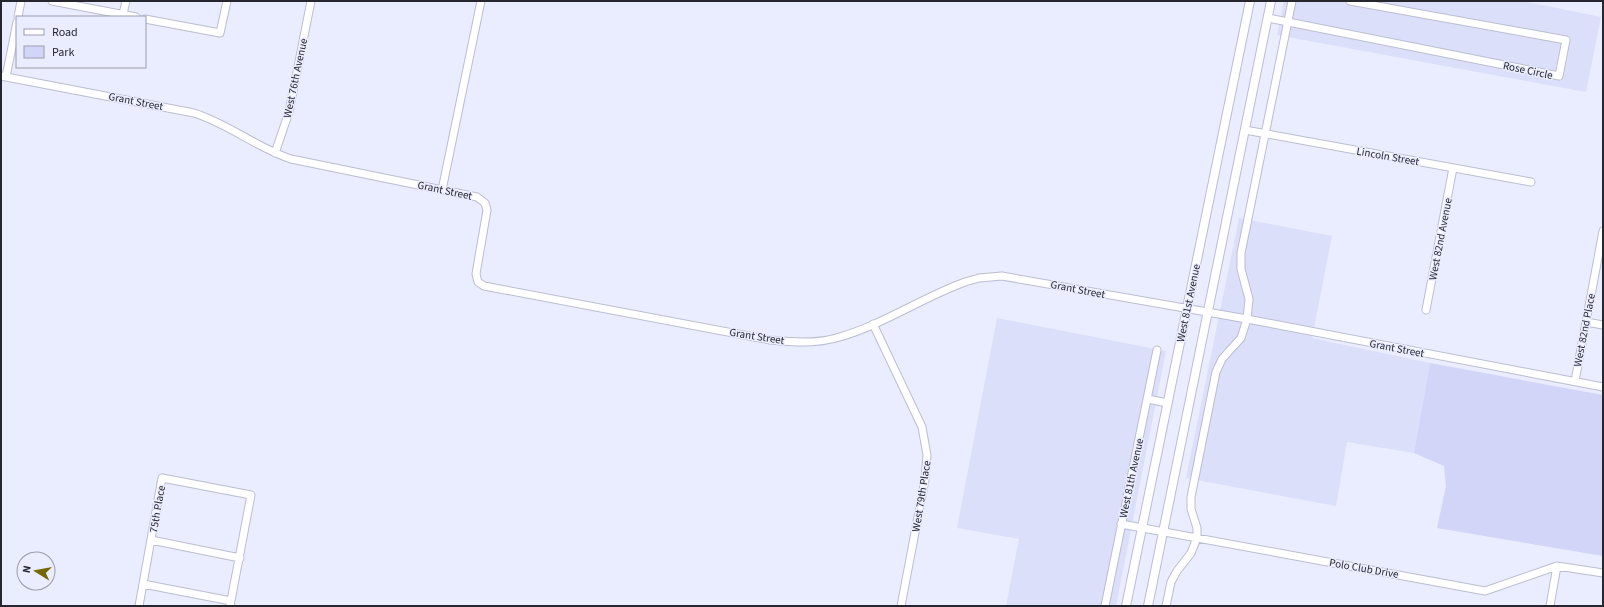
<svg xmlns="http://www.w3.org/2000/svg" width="1604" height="607" font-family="'Source Sans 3',sans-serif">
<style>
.built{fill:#dcdff9}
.green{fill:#d2d5f8}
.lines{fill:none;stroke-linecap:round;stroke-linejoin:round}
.minor-casing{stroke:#bbbdd0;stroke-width:9}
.major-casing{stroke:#bbbdd0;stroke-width:10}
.minor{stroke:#fff;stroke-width:7}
.major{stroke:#fff;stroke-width:8}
.labels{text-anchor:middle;stroke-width:3;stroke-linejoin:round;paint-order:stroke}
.street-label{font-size:11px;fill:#26272e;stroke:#eaecff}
</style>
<rect width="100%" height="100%" fill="#eaecff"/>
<!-- built -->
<path class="built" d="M1284 1H1523L1601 17 1586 92 1277 35Z
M1239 218 1332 236 1312 338 1430 363 1414 453 1347 442 1336 506 1186 478Z
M997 318 1166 351 1116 606H1006L1019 539 957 528Z"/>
<!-- green -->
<path class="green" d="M1430 363 1603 395V556L1437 528 1446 486 1444 466 1414 453Z"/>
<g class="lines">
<!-- minor casing -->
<g class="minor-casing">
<path id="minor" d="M52 1 136 17
M123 14 126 1
M18 17 21 1
M1268 18 1559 76 1566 40 1350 1
M145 19 220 33 227 1
M1 76 194 113C229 124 257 148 291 159L477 197 485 203 487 210 476 274 478 282 484 286 770 340C792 342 815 344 836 338 881 326 921 298 965 282L979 278 1002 276 1247 319 1603 387
M6 77 17 22
M1245 130 1531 182
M275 153 289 112 311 1
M442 190 481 1
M1426 310 1453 168
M1586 322 1603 325
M873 324 922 427 927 455 925 480 901 606
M1575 381 1603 231
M1147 399 1168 403
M1121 524 1485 591 1557 566 1603 573
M151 540 240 558
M143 584 231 601
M139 606 162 478 251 495 230 606
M1105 606 1157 350
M1166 606 1171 582 1177 571 1191 553 1197 538V528L1191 509V497L1216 372 1222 359 1241 338 1247 319 1249 299 1241 269V253L1292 1
M1550 606 1557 566"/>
</g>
<!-- major casing -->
<g class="major-casing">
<path id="major" d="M1126 606 1250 1
M1148 606 1271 1"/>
</g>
<!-- minor -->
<use href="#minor" class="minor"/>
<!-- major -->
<use href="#major" class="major"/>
</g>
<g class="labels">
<!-- street labels -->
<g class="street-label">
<text transform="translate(1528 70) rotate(12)" y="4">Rose Circle</text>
<text transform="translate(295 78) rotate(-78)" y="4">West 76th Avenue</text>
<text transform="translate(136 101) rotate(11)" y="4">Grant Street</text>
<text transform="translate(1388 156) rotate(10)" y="4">Lincoln Street</text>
<text transform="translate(445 190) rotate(12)" y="4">Grant Street</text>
<text transform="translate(1440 239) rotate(-79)" y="4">West 82nd Avenue</text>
<text transform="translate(1078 289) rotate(11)" y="4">Grant Street</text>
<text transform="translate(1188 303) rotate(-78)" y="4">West 81st Avenue</text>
<text transform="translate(1584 330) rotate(-79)" y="4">West 82nd Place</text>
<text transform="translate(757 336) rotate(9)" y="4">Grant Street</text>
<text transform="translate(1397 348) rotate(11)" y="4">Grant Street</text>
<text transform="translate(1131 478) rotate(-78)" y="4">West 81th Avenue</text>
<text transform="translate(921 496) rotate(-81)" y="4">West 79th Place</text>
<text transform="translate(157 509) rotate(-80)" y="4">75th Place</text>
<text transform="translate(1364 568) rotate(10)" y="4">Polo Club Drive</text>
</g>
</g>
<!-- border -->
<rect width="1604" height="607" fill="none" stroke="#26272e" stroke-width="4"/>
<!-- legend -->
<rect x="16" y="16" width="130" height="52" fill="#eaecff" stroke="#9c9dab"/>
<rect x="24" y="29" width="20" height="6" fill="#ffffff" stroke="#9c9dab"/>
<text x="52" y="36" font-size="12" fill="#26272e">Road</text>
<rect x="24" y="46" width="20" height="12" fill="#d2d5f8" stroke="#9c9dab"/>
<text x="52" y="56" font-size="12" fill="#26272e">Park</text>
<!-- north arrow -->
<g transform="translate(36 571) rotate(281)"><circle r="19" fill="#eaecff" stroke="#9c9dab"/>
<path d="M0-3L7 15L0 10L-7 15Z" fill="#756800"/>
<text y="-6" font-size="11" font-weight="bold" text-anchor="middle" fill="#26272e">N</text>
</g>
</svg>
